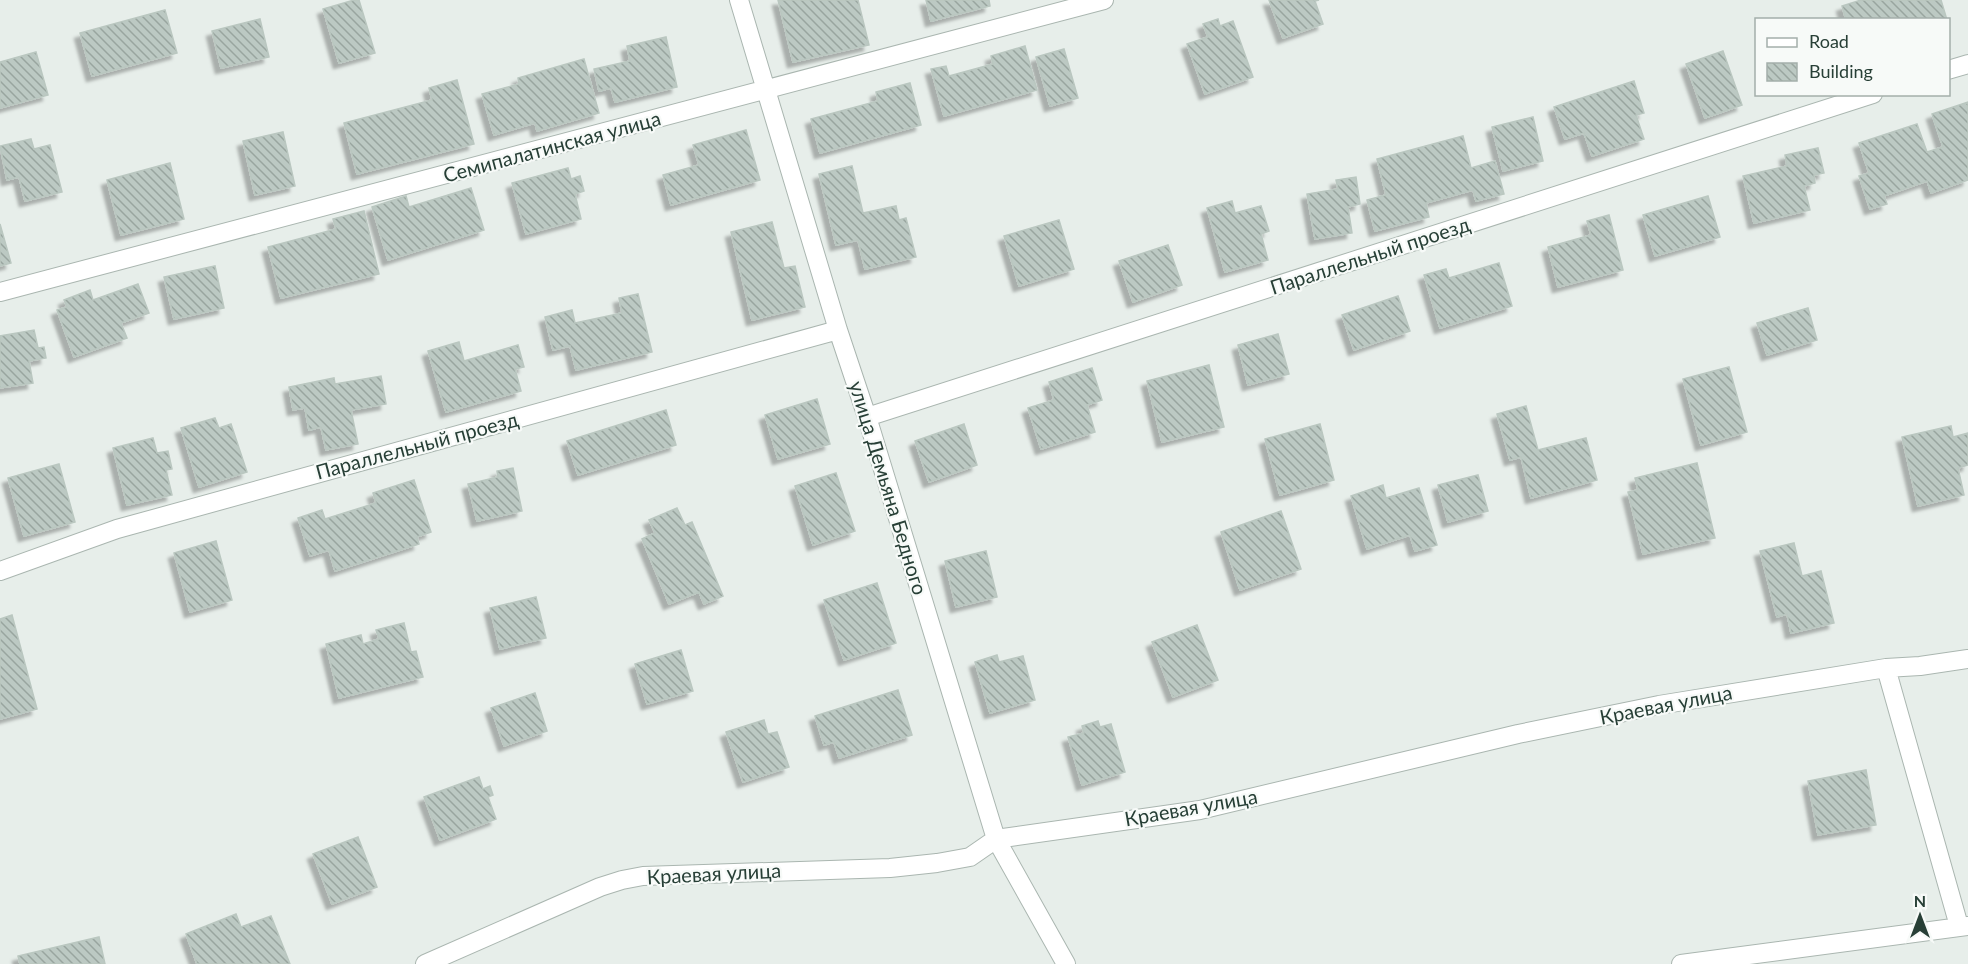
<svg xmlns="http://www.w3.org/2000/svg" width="1968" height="964" font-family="Lato,sans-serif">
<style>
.building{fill:url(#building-back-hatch);stroke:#bac7c0;stroke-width:1.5;filter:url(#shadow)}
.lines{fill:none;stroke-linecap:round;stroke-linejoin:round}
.minor-casing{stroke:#aab6b0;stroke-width:20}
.minor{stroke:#fff;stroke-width:18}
.labels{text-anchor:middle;stroke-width:4.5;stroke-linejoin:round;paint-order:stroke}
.street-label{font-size:20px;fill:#273f36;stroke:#f7faf8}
</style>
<defs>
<pattern id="building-back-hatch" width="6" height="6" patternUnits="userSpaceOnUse" patternTransform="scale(1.5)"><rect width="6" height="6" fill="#bcc9c3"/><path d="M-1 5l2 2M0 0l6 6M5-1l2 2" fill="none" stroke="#99a59f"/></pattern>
<filter id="shadow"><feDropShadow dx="-5.5" dy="5.5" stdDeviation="1.5" flood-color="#0004"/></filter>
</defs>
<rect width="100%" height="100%" fill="#e7eeea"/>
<!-- building -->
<path class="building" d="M354 0H359L375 53 339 63 323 9Z
M778 0H858L869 45 793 62Z
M926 0H989L990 6 931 21Z
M1269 0H1319L1315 1 1323 24 1283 38Z
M1861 0H1941L1947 20H1846L1842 6Z
M165 10 177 53 92 76 80 33Z
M260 19 269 57 221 68 212 31Z
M1218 19 1220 26 1233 21 1253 77 1205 94 1187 44 1208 37 1203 24Z
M666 37 677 87 615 102 611 88 599 91 594 69 630 61 627 46Z
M1025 46 1037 90 944 116 931 69 946 66 949 76 993 64 991 56Z
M1064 49 1078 98 1050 106 1036 57Z
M1723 51 1742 105 1705 118 1686 64Z
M36 52 48 95 0 108V62Z
M584 59 599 113 537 131 535 123 494 135 482 94 519 84 518 78Z
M457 80 474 144 357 174 344 123 432 100 429 88Z
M1634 81 1644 113 1636 115 1644 139 1592 156 1584 133 1565 139 1554 107Z
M910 83 921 125 820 153 811 119 878 101 876 92Z
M1968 102V180L1931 193 1927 181 1884 196 1887 204 1870 209 1859 176 1869 173 1859 143 1917 124 1927 152 1943 147 1932 114Z
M1533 117 1543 161 1503 171 1492 127Z
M746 130 760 180 671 205 663 175 699 165 693 145Z
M283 132 295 186 255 195 243 141Z
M1463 136 1471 168 1495 161 1504 194 1476 201 1473 190 1426 203 1429 217 1375 231 1367 200 1386 195 1377 159Z
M31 139 34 149 50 145 62 192 25 201 19 177 7 180 0 146Z
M1818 148 1824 173 1814 175 1815 183 1804 186 1810 210 1754 223 1743 176 1787 166 1785 155Z
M170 163 184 219 121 235 107 180Z
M852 166 863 213 896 206 899 220 906 218 916 257 865 269 858 240 836 245 819 174Z
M568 168 571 179 580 176 584 191 575 194 581 219 526 234 512 183Z
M1356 177 1360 204 1348 207 1352 233 1315 239 1307 194 1338 189 1336 180Z
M471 188 484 230 388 260 372 207 406 196 409 207Z
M1708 196 1720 237 1655 256 1643 215Z
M1232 201 1235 213 1261 206 1269 231 1261 234 1268 260 1225 272 1207 208Z
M364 211 379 274 281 298 268 247 336 229 333 219Z
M1609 215 1623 270 1558 287 1548 247 1591 235 1587 221Z
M1059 220 1074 269 1019 286 1004 236Z
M772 222 784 268 795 266 805 307 752 320 731 232Z
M0 224 11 263 0 266Z
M1168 245 1182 285 1133 302 1119 261Z
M1499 263 1512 306 1440 328 1424 275 1446 269 1449 278Z
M215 266 224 308 174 319 164 277Z
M138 284 149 313 121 323 127 338 74 357 57 310 67 307 64 300 90 290 93 300Z
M638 294 652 352 576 370 570 346 553 350 545 317 572 310 575 323 622 313 619 298Z
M1398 296 1410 331 1354 350 1342 315Z
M1808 308 1817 340 1767 355 1757 323Z
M34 330 38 348 44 347 46 358 29 361 33 383 0 388V336Z
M1278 334 1289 374 1248 385 1238 345Z
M459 342 464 361 518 345 524 367 515 369 521 391 446 412 428 351Z
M1209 365 1224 427 1162 442 1147 381Z
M1729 367 1747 432 1701 445 1683 379Z
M1092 368 1102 400 1087 405 1095 432 1041 449 1028 408 1054 400 1049 382Z
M381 376 386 404 351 410 358 444 326 450 321 427 309 430 305 408 293 410 289 387 334 378 335 384Z
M817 399 830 444 778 459 765 415Z
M1526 406 1538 450 1586 438 1597 480 1531 498 1521 457 1510 460 1497 414Z
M666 410 676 445 578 475 567 441Z
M215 418 219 428 231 424 247 472 199 487 181 428Z
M964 424 977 465 929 482 915 441Z
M1320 424 1334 480 1280 495 1265 439Z
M1951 426 1953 437 1968 433V465L1958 468 1964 495 1918 506 1902 437Z
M153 438 157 453 168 451 172 469 166 470 172 495 127 505 113 448Z
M1697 463 1715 538 1643 554 1628 492 1638 490 1635 478Z
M59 464 75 522 24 536 8 478Z
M513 468 522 511 477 521 468 484 498 477 497 471Z
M836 473 855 531 813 545 795 486Z
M1478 475 1488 511 1448 522 1438 485Z
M414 480 431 532 417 537 419 544 335 571 329 550 310 556 298 518 322 510 325 519 376 503 373 493Z
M1383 485 1386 498 1419 488 1437 545 1415 551 1410 535 1367 549 1351 496Z
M677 508 685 525 692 522 723 596 704 604 699 592 669 604 642 539 655 533 649 520Z
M1281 511 1301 569 1240 590 1221 532Z
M216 541 232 600 190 612 174 553Z
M1794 543 1802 576 1821 571 1834 623 1791 633 1787 614 1777 617 1760 551Z
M986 551 997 597 956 607 945 561Z
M877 583 896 643 844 660 824 600Z
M536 597 546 638 500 649 490 608Z
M12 615 37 709 0 719V619Z
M404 623 411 652 416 651 423 677 339 698 326 644 361 635 363 644 379 639 376 630Z
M1197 625 1218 680 1173 697 1152 642Z
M681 650 693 691 647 704 635 664Z
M997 655 999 662 1023 656 1035 700 990 713 975 662Z
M898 690 912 735 839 758 834 742 824 745 815 716Z
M535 693 547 731 504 746 491 708Z
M764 720 768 734 777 732 789 767 743 782 726 732Z
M1098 721 1100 727 1111 724 1125 772 1082 785 1068 737 1084 733 1082 726Z
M1866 770 1876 825 1818 835 1808 781Z
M479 777 483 789 490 786 493 795 488 797 496 819 440 840 424 797Z
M358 837 377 887 332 904 313 854Z
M236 914 241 927 271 916 290 964H197L186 934Z
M99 937 105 964H20L18 956Z"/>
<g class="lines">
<!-- minor casing -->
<g class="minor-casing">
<path id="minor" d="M739 0 838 330 867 417 996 839 1066 964
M1948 70 1968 64
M0 292 1104 0
M867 417 1873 94
M0 571 117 529 838 330
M1886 668 1959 926
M425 964 600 887 622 880 643 876 890 868 937 863 970 857 996 839 1200 810 1518 734 1659 705 1886 668 1920 666 1968 659
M1681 964 1968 926"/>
</g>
<!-- minor -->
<use href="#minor" class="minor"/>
</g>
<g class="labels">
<!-- street labels -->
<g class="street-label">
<text transform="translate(552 147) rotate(-15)" y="7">Семипалатинская улица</text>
<text transform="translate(1370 256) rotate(-18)" y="7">Параллельный проезд</text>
<text transform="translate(417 446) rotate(-15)" y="7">Параллельный проезд</text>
<text transform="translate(888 488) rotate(73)" y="7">улица Демьяна Бедного</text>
<text transform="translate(1666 705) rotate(-11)" y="7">Краевая улица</text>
<text transform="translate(1191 808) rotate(-10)" y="7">Краевая улица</text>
<text transform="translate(714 874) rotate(-3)" y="7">Краевая улица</text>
</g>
</g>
<!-- legend -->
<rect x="1755" y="18" width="195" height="78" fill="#f7faf8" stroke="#a4afaa" stroke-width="1.5"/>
<rect x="1767" y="38" width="30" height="9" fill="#ffffff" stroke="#a4afaa" stroke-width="1.5"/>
<text x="1809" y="48" font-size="18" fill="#273f36">Road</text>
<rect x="1767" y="63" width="30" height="18" fill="url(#building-back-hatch)" stroke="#a4afaa" stroke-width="1.5"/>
<text x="1809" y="78" font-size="18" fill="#273f36">Building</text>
<!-- north arrow -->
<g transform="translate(1920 916)" stroke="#f7faf8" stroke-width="4.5" paint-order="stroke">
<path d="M0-4.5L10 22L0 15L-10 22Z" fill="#273f36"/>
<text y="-9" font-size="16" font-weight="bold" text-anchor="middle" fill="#273f36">N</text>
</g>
</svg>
